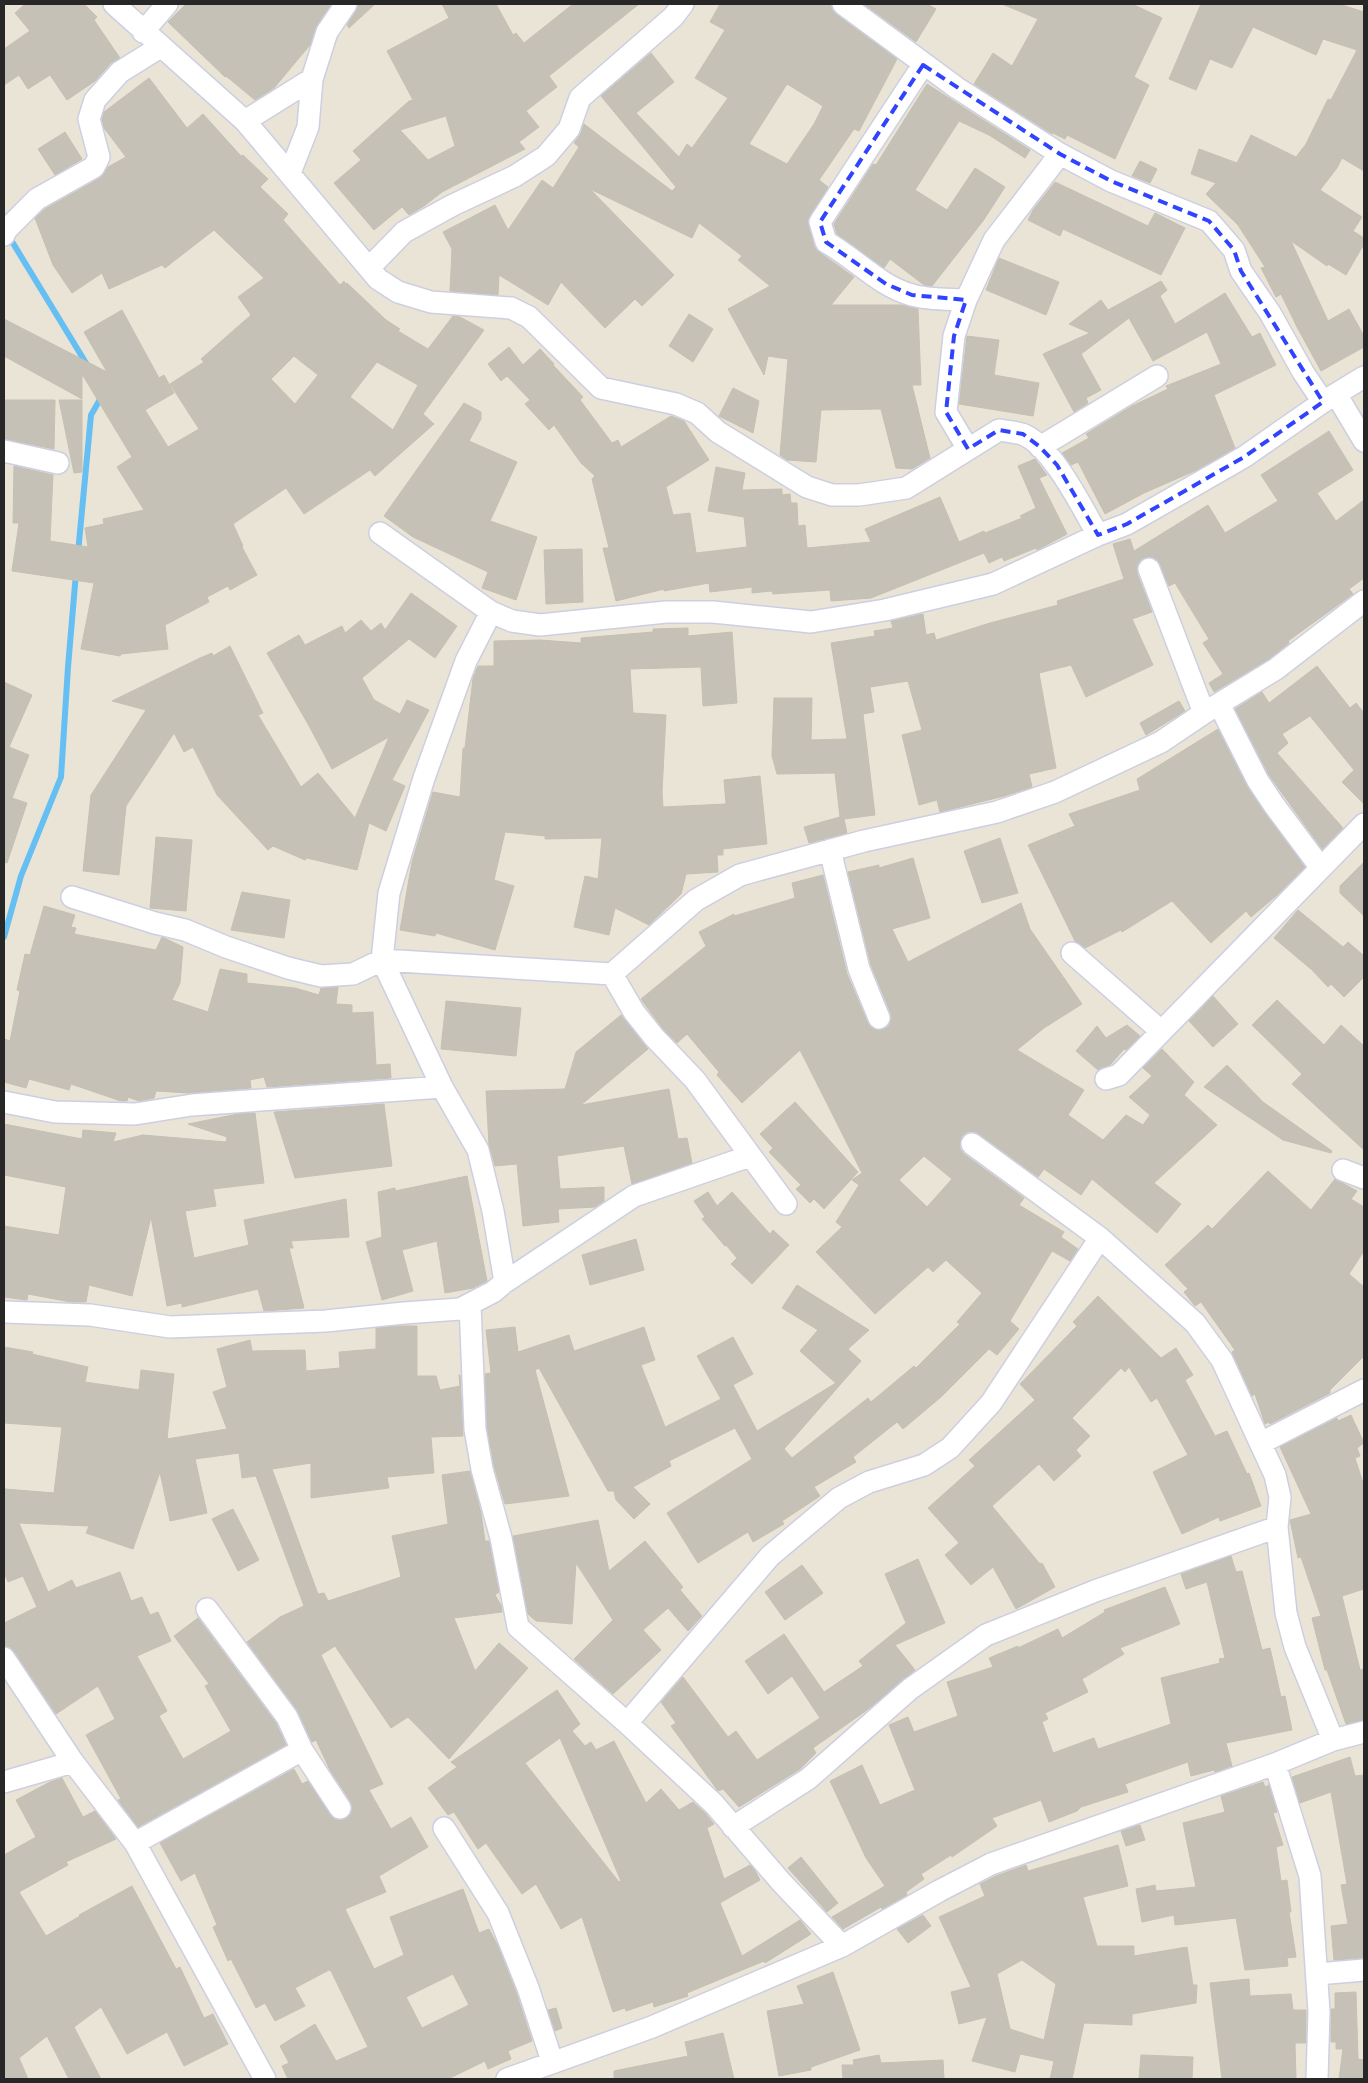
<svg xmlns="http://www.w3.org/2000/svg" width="1368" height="2083" font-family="'Nunito Sans',sans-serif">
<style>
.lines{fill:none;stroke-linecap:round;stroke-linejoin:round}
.stream{stroke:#65bff2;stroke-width:6}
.building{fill:#c5c1b7;stroke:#c5c0b1;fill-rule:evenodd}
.minor-casing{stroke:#cdcfe1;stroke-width:24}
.minor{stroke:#fff;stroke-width:21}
.marked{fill:none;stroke:#3043ff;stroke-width:4;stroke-dasharray:10 6;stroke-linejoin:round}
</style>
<rect width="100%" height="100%" fill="#eae4d7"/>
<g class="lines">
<!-- stream -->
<path class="stream" d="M8 235 89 368
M78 553 91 415 102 396
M4 937 21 876 61 777 68 667 76 573"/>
</g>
<!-- building -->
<path class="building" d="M25 4H84L97 17 94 20 120 58 111 63 95 81 67 100 50 75 28 89 19 75 4 85V49L30 31 15 13Z
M186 4H331L317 25 310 45 274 88 255 100 226 76 225 77 168 22Z
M358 4H375L349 28 347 25 356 11Z
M442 4H496L513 35 516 33 524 43 573 4H639L549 76 557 87 526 111 539 127 519 142 525 149 442 192 424 206 409 215 402 207 374 230 334 183 361 160 353 151 409 101 413 100 387 51 449 18ZM446 116 455 146 428 160 400 130Z
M720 4H831L836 14 897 59 859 131 854 129 819 180 828 187 808 221 814 246 819 252 854 277 831 305H902L918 309 921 385H912L930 458 912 469 896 468 881 409 821 410 816 462 787 460 780 455 788 359 768 356 764 375 728 309 770 286 738 260 742 256 699 223 692 238 590 189 674 275 642 306 635 299 605 328 561 282 548 305 499 275 498 295 450 291 452 249 443 232 495 205 508 230 542 180 553 188 579 147 574 143 581 133 584 124 672 191 676 187 601 96 651 53 674 82 636 113 679 157 687 144 692 148 728 98 695 78 725 30 710 22ZM787 84 823 106 814 124 787 164 749 144Z
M864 4H927L936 9 916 42Z
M1002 4H1132L1162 18 1134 77 1149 85 1115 159 1067 135 1065 139 1053 133 1052 134 974 84 993 53 1012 66 1038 19Z
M1201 4H1339L1364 12V171L1342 158 1337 168 1320 190 1362 217 1353 231 1364 238V244L1346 275 1328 264 1327 266 1291 241 1328 321 1349 309 1364 336V347L1321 371 1297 327 1281 294 1276 297 1261 268 1265 267 1238 225 1206 194 1216 183 1191 174 1199 149 1237 163 1251 135 1296 157 1306 144 1328 99 1331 100 1357 50 1323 39 1316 55 1253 27 1232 68 1210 59 1196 90 1169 79Z
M149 78 187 128 203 114 241 156 243 155 268 179 260 187 288 214 283 220 340 285 344 281 345 284 347 283 386 320 400 329 398 331 428 349 453 316 460 317 484 330 423 414 434 424 375 476 370 470 304 514 286 488 233 524 243 546 242 547 257 575 230 590 228 586 207 597 209 602 165 625 168 649 121 654 120 656 81 649 94 583 12 571 19 523H13L14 466 53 475 50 541 88 547 85 528 104 524 103 519 144 510 117 467 132 457 82 374V399L4 356V319L107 372 84 332 122 310 159 378 164 375 174 393 145 410 168 447 199 429 170 384 204 362 201 359 251 315 238 297 264 278 214 230 165 268 162 265 109 289 102 273 72 293 53 265 35 218 45 209 100 178 108 167 126 157 104 128 102 119 104 112ZM294 356 318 375 295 404 271 379ZM377 362 418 385 393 430 350 397Z
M927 84 1030 150 1025 158 989 135 959 121 915 190 947 210 975 168 1005 187 983 221 932 286 924 285 890 259 884 268 837 234 834 224 873 164 876 165Z
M65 132 82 159 55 175 38 149Z
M1140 161 1157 169 1150 183 1132 176Z
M1055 182 1148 226 1155 213 1185 228 1161 275 1063 229 1060 236 1028 220 1033 210Z
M999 258 1059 282 1046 315 986 290Z
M1161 281 1167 290 1160 296 1175 324 1225 293 1252 337 1260 333 1276 365 1214 395 1235 448 1199 469 1144 493 1105 514 1078 462 1071 465 1062 453 1089 438 1086 434 1132 406 1168 389 1166 386 1221 364 1207 332 1153 361 1129 318 1081 354 1101 390 1086 398 1088 403 1074 412 1043 354 1090 333 1069 324 1101 300 1108 310Z
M689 314 713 329 693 362 669 346Z
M967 336 999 340 994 375 1039 383 1033 416 959 404Z
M509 347 523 365 540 349 554 364 553 365 583 397 580 400 612 443 618 440 621 447 671 416 684 421 709 460 666 487 673 515 690 513 696 553 747 547 744 517 708 511 716 467 745 473 742 490 782 489V495L790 494 791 503H797L798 526 805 525 807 548 871 542 865 529 940 497 959 542 984 531 985 533 1022 518 1020 516 1036 508 1018 466 1035 459 1047 475 1039 478 1067 534 1037 550 1036 548 1004 561 1002 557 989 563 984 553 871 598 831 601 830 590 773 594 772 591 752 593V587L710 592 709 583 664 591V589L616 601 603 548H609L592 479 595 476 581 463 554 425 549 430 525 404 530 400 507 376 501 381 488 364Z
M733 388 759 401 753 433 719 416Z
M4 400H55L54 449 5 439Z
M59 400H82V472L74 473Z
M464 403 481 412V419L469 441 517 462 490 521 537 537 516 600 482 588 488 572 413 537 384 516Z
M1329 431 1353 470 1317 493 1336 521 1364 500V578L1349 589 1353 594 1288 641 1289 643 1269 659 1214 692 1209 683 1223 674 1203 643 1209 639 1175 583 1169 586 1157 560 1150 557 1144 558 1139 562 1137 573 1152 612 1132 619 1153 665 1086 697 1071 665 1039 673 1056 768 1029 774 1032 787 1004 796 940 812 937 800 919 805 902 735 922 730 908 681 870 687 874 712 863 714 875 815 844 819 847 833 809 843 804 827 840 817 835 773 777 774 772 756 774 698H812L811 740 847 739 831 643 875 636 874 631 893 628 891 621 923 614 926 635 934 633 936 640 990 623 1058 605 1057 601 1124 579 1113 544 1130 539 1134 551 1208 505 1225 533 1278 501 1261 475Z
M582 549 583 602 546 604 544 550Z
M411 593 457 626 435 658 409 639 362 678 374 700 400 714 407 700 429 710 392 780 405 786 386 831 369 823 357 870 307 858 305 860 273 846 268 850 217 795 193 747 184 752 174 733 126 806 119 875 83 871 91 795 146 710 112 701 200 658 212 653 213 656 230 646 263 713 258 715 301 787 318 773 355 818 389 737 332 769 308 724 267 653 299 635 305 645 342 626 345 633 361 620 371 631 381 623 385 630Z
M688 628V636L732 632 737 703 703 706 701 667 630 669 633 713 666 715 662 792 663 807 726 804 724 780 760 776 767 844 723 849V855H717L718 872 686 874 681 894 649 925 615 908 609 935 574 927 585 876 598 879 602 838 545 839V836L505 832 494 880 514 886 495 950 436 933 435 936 400 930 412 862 433 792 460 797 463 748H465L473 678 478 666H494V641L540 640 581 643V638L653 632V629Z
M1317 666 1350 708 1356 703 1364 713V804L1342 782 1354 770 1310 716 1282 734 1288 743 1277 753 1343 828 1322 849 1269 775 1235 709 1262 692 1269 703Z
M4 682 32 695 9 747 29 755 12 798 27 803 7 863 4 862Z
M1179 701 1185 711 1146 735 1140 723Z
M1218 729 1248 788 1305 867 1276 896 1251 917 1246 911 1211 943 1172 901 1122 932 1121 930 1085 948 1075 941 1028 845 1075 826 1069 814 1140 790 1137 779Z
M156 837 192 840 186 911 150 908Z
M1000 838 1018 893 982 903 964 851Z
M913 858 930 918 892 929 908 962 1021 903 1030 929 1082 1004 1044 1028 1017 1050 1084 1090 1068 1115 1103 1140 1126 1115 1143 1125 1150 1115 1129 1097 1152 1076 1143 1068 1162 1049 1194 1082 1184 1095 1217 1125 1154 1183 1181 1204 1157 1233 1092 1179 1081 1195 1044 1169 1038 1177 979 1134 974 1132H967L962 1136 960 1142V1149L964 1154 1024 1198 1019 1205 1064 1232 1061 1237 1078 1249 1070 1261 1052 1251 1010 1321 1019 1329 997 1355 989 1349 941 1397 903 1429 897 1422 853 1457 856 1462 814 1487 820 1496 782 1521 784 1524 753 1542 748 1532 698 1563 667 1513 752 1459 735 1428 669 1461 671 1466 633 1487 650 1504 634 1519 616 1500 614 1491H608L539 1368 535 1370 569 1496 505 1504 494 1466 487 1428 485 1374 491 1373 486 1330 515 1327 518 1352 569 1335 574 1351 644 1327 655 1360 641 1365 665 1427 721 1399 697 1356 733 1337 753 1374 733 1385 757 1431 836 1383 839 1386 784 1449 792 1458 868 1398 871 1402 914 1366 916 1368 960 1324 957 1322 982 1293 946 1260 933 1272 928 1267 875 1314 816 1252 842 1227 836 1222 859 1185 852 1180 862 1173 800 1050 742 1103 717 1075 719 1072 687 1034 677 1043 663 1029 641 999 706 946 699 932 734 914V916L795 898 792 883 823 875 847 974 868 1023 877 1030 884 1029 889 1025 891 1014 871 965 848 872 879 865V868ZM924 1156 952 1179 927 1207 899 1180Z
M1364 862V916L1340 893V886Z
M242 892 290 900 284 938 231 930Z
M44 906 75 915 71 927 76 928 74 934 156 950 162 937 183 947 180 983 172 1000 208 1012 220 969 247 974V983L295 988 319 995 321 988 338 987 336 1004 352 1005V1013L373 1012 376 1065 390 1064 391 1078 267 1087 264 1077 250 1080 251 1088 189 1093 156 1091 154 1098 139 1101 128 1097 127 1101H121L71 1084 69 1090 29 1079 26 1088 4 1082V1039L10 1041 20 991 17 990 25 954 30 955Z
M1298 910 1343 947 1348 942 1364 956V977L1344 997 1331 984 1328 987 1312 970 1274 938Z
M1213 996 1238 1024 1213 1047 1189 1021Z
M1277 1000 1324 1045 1341 1025 1364 1046V1150L1292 1084 1302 1074 1252 1025Z
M446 1001 521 1008 516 1056 441 1049Z
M621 1015 648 1049 581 1105 669 1089 678 1139 687 1138 692 1163 632 1184 624 1146 557 1156 560 1189 604 1187V1201L595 1207 558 1209 559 1222 523 1226 517 1164 495 1166 489 1145 486 1091 565 1089 576 1052Z
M1127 1025 1140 1036 1126 1050 1124 1049 1110 1065 1098 1070 1076 1051 1097 1026 1106 1038Z
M1227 1065 1263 1102 1332 1151 1331 1153 1283 1140 1204 1087Z
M795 1102 858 1172 824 1209 814 1199 810 1203 796 1189 801 1185 769 1152 773 1148 760 1134Z
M384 1104 392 1166 295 1178 274 1112Z
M255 1113 264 1183 213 1189 216 1206 185 1211 194 1258 249 1245 244 1220 346 1199 349 1237 291 1241 293 1248H289L304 1308 264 1311 258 1289 182 1307V1303L167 1306 151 1217 132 1296 89 1285 86 1302H71L28 1294 27 1300 4 1297V1226L59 1235 66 1187 4 1175V1124L82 1139 83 1130 116 1133 113 1142 143 1135 226 1142 227 1137 188 1124 238 1114Z
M1268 1171 1311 1210 1335 1179 1357 1191 1351 1199 1364 1207V1251L1349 1274 1364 1287V1356L1330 1390V1393L1270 1424 1269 1422 1265 1424 1255 1394 1252 1396 1232 1352 1235 1350 1201 1302 1195 1306 1184 1292 1188 1289 1165 1265 1208 1225 1212 1229Z
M467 1176 487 1281 473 1288 445 1293 437 1241 402 1250 413 1291 382 1300 366 1242 382 1237 378 1192 395 1188V1191Z
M708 1192 717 1206 732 1192 770 1234 773 1230 789 1245 752 1284 731 1264 737 1258 726 1245 725 1246 702 1219 705 1217 694 1201Z
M636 1239 644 1270 590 1285 582 1255Z
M797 1285 869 1330 848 1349 861 1361 839 1386 800 1351 818 1330 782 1308Z
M1098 1296 1161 1358 1176 1348 1193 1375 1185 1380 1215 1436 1227 1431 1247 1474 1249 1473 1261 1506 1220 1521 1219 1517 1182 1534 1153 1472 1188 1455 1157 1398 1151 1402 1129 1367 1125 1372 1121 1368 1072 1418 1090 1436 1076 1450 1081 1456 1054 1481 1039 1464 992 1506 1040 1564 1042 1563 1055 1587 1016 1609 993 1567 971 1585 945 1555 959 1543 928 1508 975 1466 969 1460 1035 1400 1020 1384 1077 1326 1073 1322Z
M396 1326H417V1376H436L440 1390 460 1386 459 1375H460L463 1436 431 1437 434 1473 387 1477 389 1488 311 1498V1463L272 1469 318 1594 324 1593 328 1601 401 1577 392 1536 448 1524 442 1475 470 1471 481 1513 485 1541H489L499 1592 495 1595 501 1605 502 1612 454 1618 475 1671 499 1643 528 1668 449 1759 408 1717 391 1728 335 1646 321 1655 383 1784 369 1790 391 1829 411 1817 428 1847 379 1876 386 1892 345 1909 374 1969 404 1955 390 1917 463 1889 479 1933 489 1929 498 1946 516 1992 532 2041 508 2051 511 2059 488 2069 485 2061 448 2079H288L282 2066 289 2063 280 2046 315 2024 336 2061 368 2047 331 1971 329 1970 295 1988 305 2006 275 2021 265 2003 256 2008 231 1959 228 1961 213 1927 217 1925 195 1873 181 1881 160 1843 294 1769 302 1784 308 1781 334 1819 341 1820 347 1818 351 1813V1802L330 1770 316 1740 312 1742 297 1710 247 1642 280 1617 304 1606 256 1476 242 1478 239 1453 195 1459 207 1513 170 1521 160 1472 133 1549 86 1533 89 1526 19 1523 48 1592 72 1580 76 1588 120 1572 131 1601 142 1597 150 1615 158 1612 171 1641 137 1656 167 1711 159 1716 183 1759 231 1731 205 1686 209 1684 174 1636 198 1618 276 1723 286 1745 138 1827 118 1800 121 1799 86 1735 115 1719 98 1686 56 1714 14 1651 10 1647 4 1646V1623L37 1607 23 1576 8 1582 4 1572V1486L5 1489 54 1493 62 1427 4 1423V1347L33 1352 32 1354 88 1367 85 1382 139 1390 141 1370 174 1374 167 1439 227 1429 213 1392 227 1387 217 1349 250 1340 252 1351 305 1350 306 1371 340 1368 339 1352 376 1349V1328ZM453 1974 469 2005 422 2028 406 1997Z
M1351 1415 1364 1443 1357 1448 1360 1456 1355 1458 1364 1486V1589L1342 1596 1360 1670 1364 1669V1720L1346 1724 1327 1670H1325L1312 1618 1321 1616 1301 1557 1298 1558 1290 1520 1311 1514 1280 1447 1337 1418 1338 1421Z
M233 1509 259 1560 238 1571 212 1519Z
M598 1520 609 1571 645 1541 683 1587 680 1590 702 1616 688 1631 668 1608 643 1630 661 1650 613 1694 574 1659 613 1620 576 1563 572 1624 536 1621 528 1614 513 1536Z
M1231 1556 1236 1572 1242 1571 1262 1650 1270 1648 1281 1697 1285 1696 1292 1730 1226 1743 1232 1766 1215 1772 1214 1770 1191 1776 1188 1762 1125 1784 1128 1792 1081 1807 1077 1811 1049 1822 1041 1800 992 1818 997 1826 952 1857 951 1855 921 1874 924 1879 906 1892 907 1895 882 1909 881 1907 843 1929 832 1917 885 1886 866 1858 830 1781 862 1765 880 1805 915 1790 889 1725 908 1717 914 1732 958 1716 947 1682 993 1667 989 1658 1018 1646V1648L1058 1629 1062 1638 1105 1612 1104 1610 1165 1587 1180 1624 1120 1648 1124 1654 1082 1679 1088 1692 1045 1713 1048 1719 1042 1722 1053 1753 1094 1738 1098 1749 1171 1724 1161 1678 1220 1663 1219 1659 1225 1658 1207 1582 1186 1589 1181 1574Z
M918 1559 945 1623 895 1645 915 1670 867 1710 813 1748 816 1753 800 1769 739 1807 723 1789 718 1791 671 1726 676 1723 661 1702 683 1677 728 1737 736 1731 757 1760 820 1718 792 1676 768 1694 745 1661 784 1634 824 1692 863 1666 859 1661 906 1623 885 1574Z
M802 1565 823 1593 785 1620 765 1592Z
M557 1690 580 1724 572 1731 585 1746 591 1742 596 1750 614 1741 646 1803 661 1789 679 1810 693 1802 705 1813 714 1824 707 1828 724 1879 750 1865 754 1869 760 1880 720 1903 742 1956 800 1920 811 1934 765 1963 764 1961 687 1993 688 1996 654 2007 653 2002 626 2011 625 2008 613 2012 582 1917 561 1929 536 1884 522 1894 486 1843 478 1849 454 1812 448 1815 428 1788 457 1767 451 1762ZM560 1738 621 1881 619 1882 525 1763Z
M1350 1757 1355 1776 1364 1775V1958L1334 1960 1331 1926 1348 1924 1341 1885 1347 1884 1331 1792 1300 1803 1292 1777Z
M62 1778 83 1817 95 1811 116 1839 66 1862 68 1865 19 1892 46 1936 80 1916 79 1915 132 1886 176 1969 180 1967 204 2018 213 2014 228 2044 184 2066 167 2032 127 2054 101 2007 74 2027 101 2079H69L47 2036 19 2058 28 2079H4V1855L36 1837 16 1800 50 1782Z
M1263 1782 1265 1787 1269 1785 1277 1812 1273 1813 1283 1845 1276 1847 1281 1881 1287 1880 1291 1912H1289L1296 1957 1287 1958 1288 1966 1245 1970 1236 1918 1175 1925 1174 1915 1142 1922 1136 1889 1155 1885 1156 1891 1196 1887 1183 1823 1225 1812 1221 1796Z
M1140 1825 1145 1840 1126 1846 1121 1831Z
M1118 1845 1128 1886 1083 1897 1097 1946H1134V1956L1187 1947 1193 1985H1197L1196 2003 1132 2014V2025L1084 2023 1072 2079H1050L1054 2061 1020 2054 1015 2072 972 2061 987 2017 959 2024 951 1992 971 1987 939 1917 985 1896 980 1884 996 1876 1026 1865 1028 1871ZM1022 1960 1056 1984 1044 2040 1010 2029 997 1974Z
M801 1857 838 1903 827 1912 788 1868Z
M923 1915 931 1926 908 1943 897 1929Z
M833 1972 860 2050 811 2067V2070L779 2076 767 2011 804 2004 797 1986Z
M1249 1979 1250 1996 1291 1994 1293 2010H1306V2043H1295L1296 2079H1222L1210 1983Z
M1356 1992 1358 2059 1364 2060V2079H1339L1343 2049H1336V2042H1331V2009H1335V1993Z
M556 2008 562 2028 555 2031 548 2010Z
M723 2033 734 2079H614V2071L688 2056 685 2042Z
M879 2055 881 2063 943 2060 944 2079H843L842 2065H854L853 2060Z
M1141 2055 1193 2057 1192 2079H1139Z"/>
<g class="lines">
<!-- minor casing -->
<g class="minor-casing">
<path id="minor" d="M114 4 245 121 378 279 398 292 431 302 511 308 529 317 601 388 676 404 697 413 718 432 807 487 832 495H859L906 488 999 430C1006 431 1015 432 1022 434 1051 444 1083 509 1098 535
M843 4 957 88 1060 154 1111 181 1209 221 1234 250 1241 271 1270 313 1303 372 1323 402
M143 32 167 4
M923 65 820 222 826 242C855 258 879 286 912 295 928 300 949 299 966 300
M245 121 312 79
M290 173 308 127 312 79 327 32 346 4
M4 235 6 230 37 199 94 167 99 157 89 119 95 100 120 72 160 47
M369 268 404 232 453 205 515 176 546 156 569 129 580 98 673 17 683 4
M1336 394 1364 441
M1040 447 1157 376
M968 449 946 412 954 336 966 300 994 240 1060 154
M4 451 58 463
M380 533 491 612 512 621 540 625 666 612H713L811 622 885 610 993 584 1098 535 1127 524 1244 457 1323 402 1364 377
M1149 569 1204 713
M491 612 466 661 424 778 389 893 382 960 442 1087 478 1150 493 1211 505 1282
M1219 704 1258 781 1274 805 1321 868
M830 850 859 969 879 1018
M72 897 155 923 185 930 226 947 288 968 321 976 353 974 382 960 612 974 696 900 740 875 864 841 997 812 1055 792 1161 742 1204 713 1276 669 1364 601
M1072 953 1161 1031
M612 974 634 1012 654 1037 695 1080 786 1204
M1106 1079 1119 1075 1364 824
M4 1102 55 1112 135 1114 192 1105 442 1087
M972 1144 1100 1238 1195 1323 1222 1360 1275 1475 1280 1497 1277 1527 1286 1613 1295 1647 1333 1740
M1343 1170 1364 1178
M470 1304 475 1429 482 1469 501 1538 518 1627 627 1723 714 1804 782 1883 842 1946
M4 1312 90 1315 170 1327 326 1321 404 1313 460 1309 493 1292 505 1282 634 1196 750 1156
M1261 1443 1364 1390
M207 1609 287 1717 302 1750 340 1808
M4 1658 73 1762 135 1843 265 2079
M627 1723 770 1556 839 1498 869 1482 924 1465 950 1448 991 1403 1100 1238
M1275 1764 1310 1876 1319 2012 1317 2079
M4 1782 73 1762
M733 1827 808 1779 910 1689 986 1635 1095 1591 1277 1527
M444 1828 498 1913 528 1988 552 2061
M135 1843 302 1750
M1317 1974 1364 1970
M507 2079 652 2027 842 1946 939 1891 991 1864 1275 1764 1333 1740 1364 1732"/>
</g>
<!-- minor -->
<use href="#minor" class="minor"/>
</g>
<!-- marked area -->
<path class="marked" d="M923 65 1060 154 1111 181 1209 221 1234 250 1241 271 1323 402 1244 457 1127 524 1098 535 1057 465 1040 447 1023 434 999 430 968 449 946 412 954 336 966 300 912 295 886 284 826 242 820 222Z"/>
<!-- border -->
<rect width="1368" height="2083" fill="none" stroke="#272727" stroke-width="10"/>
</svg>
